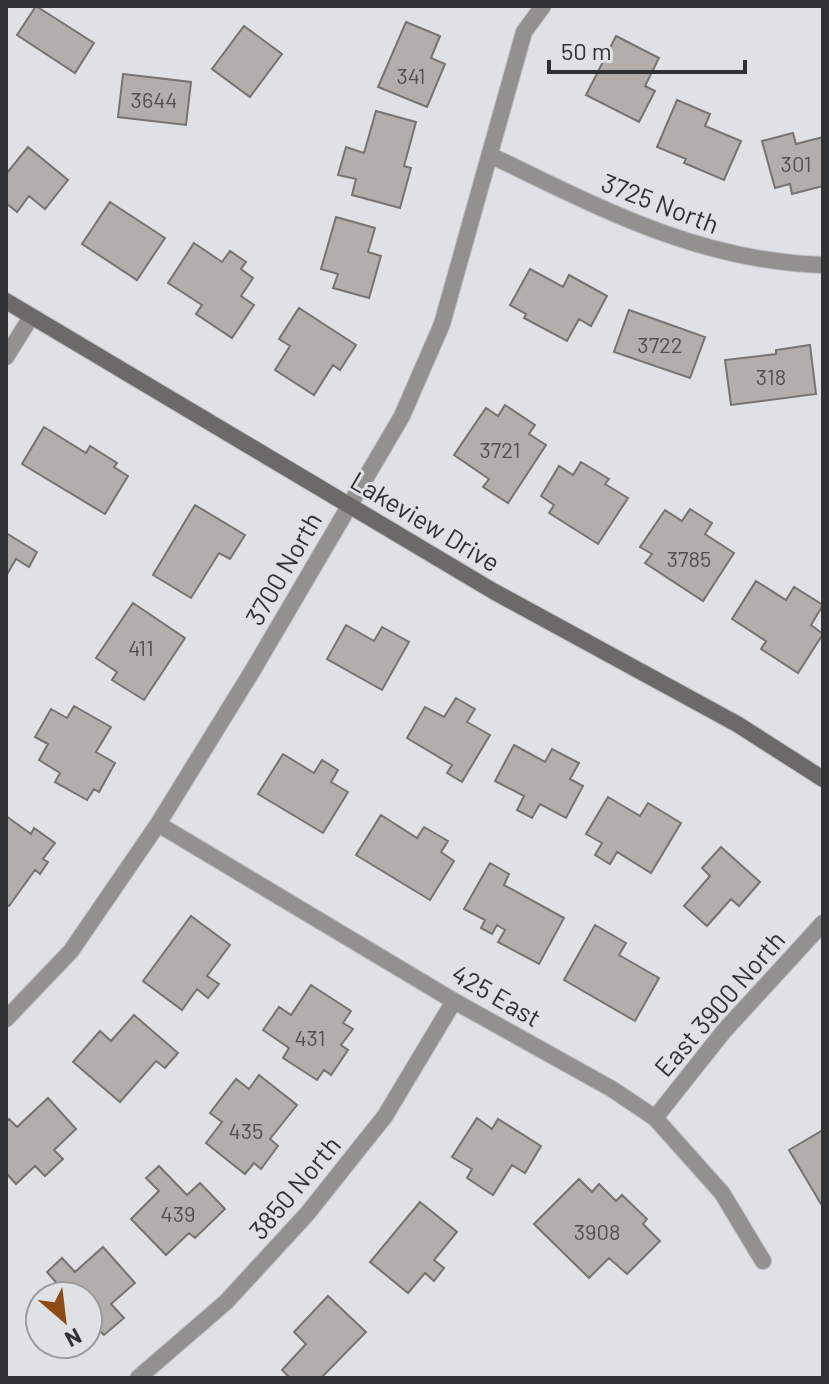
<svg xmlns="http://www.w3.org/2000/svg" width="829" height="1384" font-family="Barlow,sans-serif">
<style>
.building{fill:#b2aeac;stroke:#767371;stroke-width:2}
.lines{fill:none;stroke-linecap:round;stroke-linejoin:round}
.street-casing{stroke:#bdbec1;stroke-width:18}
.secondary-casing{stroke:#bdbec1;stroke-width:18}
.street{stroke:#92918f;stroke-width:16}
.secondary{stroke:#6c6a68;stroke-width:16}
.labels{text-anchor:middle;stroke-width:6;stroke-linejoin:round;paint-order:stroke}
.number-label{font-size:22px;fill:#505050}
.street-label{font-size:26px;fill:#303132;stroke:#e0e1e5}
</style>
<rect width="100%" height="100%" fill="#e0e1e5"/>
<!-- building -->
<path class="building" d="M36 6 94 43 75 73 17 35Z
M406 22 440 36 431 58 445 64 427 107 378 87Z
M244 26 282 54 250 97 212 69Z
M616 36 659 58 645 86 655 91 639 122 586 95Z
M123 74 191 82 186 125 118 117Z
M677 100 710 114 705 126 741 141 724 180 684 163 686 159 657 147Z
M376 111 416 122 404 166 411 168 400 208 352 195 356 179 338 175 346 147 364 153Z
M793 133 796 144 823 137V186L792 194 790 184 775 188 762 141Z
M28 147 68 180 45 209 29 196 17 212 6 203V174Z
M110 202 165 238 137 280 82 244Z
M336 217 375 228 368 252 381 256 369 298 333 288 338 274 321 269Z
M194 243 222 262 230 251 246 262 241 269 253 278 241 296 254 305 232 338 196 314 202 305 168 283Z
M530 269 563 287 569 275 607 296 591 326 579 319 567 341 524 318 526 314 510 305Z
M299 308 356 345 340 370 333 365 314 395 275 370 290 346 279 339Z
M629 310 705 337 690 378 614 352Z
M810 345 816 394 731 405 725 360 776 354V350Z
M505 405 535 425 529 434 546 445 508 503 483 487 489 479 454 455 486 408 498 416Z
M44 427 86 453 90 446 117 463 114 467 128 476 105 514 22 464Z
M581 462 609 479 605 484 628 498 598 544 549 513 554 505 541 496 559 466 573 475Z
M195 505 245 535 230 559 219 553 191 598 153 575Z
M690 509 712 523 705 534 734 553 703 601 645 563 652 554 640 547 665 510 682 521Z
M6 533 37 552 29 567 16 559 6 576Z
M756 581 786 600 794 587 823 605 811 625 823 634 798 673 761 649 766 641 732 619Z
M133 603 185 638 144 700 112 680 117 672 96 658Z
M346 625 374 641 382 627 409 642 382 690 327 659Z
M456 698 475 709 467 722 490 735 462 782 447 773 452 765 407 738 425 707 444 717Z
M74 706 111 727 96 752 115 763 99 792 94 789 87 800 55 782 60 773 39 760 48 744 35 737 51 709 67 718Z
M514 745 545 762 552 749 579 763 570 779 583 786 566 818 540 804 532 818 517 810 524 796 495 781Z
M283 754 314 773 322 760 338 770 331 782 348 792 323 833 258 794Z
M608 797 640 816 648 803 681 823 651 873 617 852 610 864 595 855 602 843 586 834Z
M381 815 417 838 424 827 448 841 441 852 454 861 430 900 356 855Z
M6 816 31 834 34 828 55 843 43 859 48 862 40 874 35 870 9 906 6 904Z
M721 847 760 882 739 906 731 899 707 926 684 906 710 876 702 868Z
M490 863 509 874 504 885 564 918 539 964 498 942 505 930 497 925 492 934 481 928 485 920 464 909Z
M191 916 230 945 207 976 219 984 208 998 197 989 182 1010 143 981Z
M595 925 626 943 619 955 659 978 635 1021 564 980Z
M311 985 351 1011 343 1023 353 1029 341 1045 348 1050 331 1075 324 1070 317 1080 283 1058 289 1048 263 1030 279 1007 291 1015Z
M134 1015 178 1053 165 1068 156 1061 120 1102 73 1062 100 1031 111 1041Z
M259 1075 297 1105 270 1139 278 1146 261 1169 254 1163 245 1174 206 1143 222 1122 210 1113 236 1079 249 1089Z
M48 1098 76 1129 54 1150 63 1159 45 1176 35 1166 16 1184 6 1173V1122L9 1119 17 1127Z
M477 1118 492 1129 498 1119 541 1146 525 1173 512 1165 493 1195 467 1178 472 1169 452 1157Z
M823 1130V1203L821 1204 789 1150Z
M159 1166 187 1195 200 1183 225 1209 195 1238 189 1233 166 1255 131 1219 159 1191 146 1178Z
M579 1179 592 1192 599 1184 616 1201 622 1195 647 1219 643 1224 660 1241 627 1274 609 1258 589 1278 534 1224Z
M420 1202 457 1232 434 1260 444 1268 434 1281 425 1273 408 1293 370 1262Z
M103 1247 135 1283 111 1304 124 1318 104 1335 100 1331 88 1342V1296H68L47 1272 62 1258 75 1272Z
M328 1296 366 1332 321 1378H290L282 1370 306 1344 294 1332Z"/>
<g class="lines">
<!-- street casing -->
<g class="street-casing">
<path id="street" d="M490 155C600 208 698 261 823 265
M6 357 31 317
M158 824 454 1001 612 1089 655 1118 722 1193 763 1261
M6 1019 71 951 158 824 253 670 402 416 442 324 524 32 543 6
M655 1118 724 1031 823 923
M138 1378 226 1302 307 1214 385 1116 454 1001"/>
</g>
<!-- secondary casing -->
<g class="secondary-casing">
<path id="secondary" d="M6 301 493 591 737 724 823 779"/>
</g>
<!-- street -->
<use href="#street" class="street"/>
<!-- secondary -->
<use href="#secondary" class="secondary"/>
</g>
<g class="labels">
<!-- number labels -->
<g class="number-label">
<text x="411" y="84">341</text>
<text x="154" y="108">3644</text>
<text x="796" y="172">301</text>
<text x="660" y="353">3722</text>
<text x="771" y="385">318</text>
<text x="500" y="458">3721</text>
<text x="689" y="567">3785</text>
<text x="141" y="656">411</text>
<text x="310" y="1046">431</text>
<text x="246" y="1139">435</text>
<text x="178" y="1222">439</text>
<text x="597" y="1240">3908</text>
</g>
<!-- street labels -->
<g class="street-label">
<text transform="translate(660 204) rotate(21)" y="9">3725 North</text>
<text transform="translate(425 522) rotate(31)" y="9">Lakeview Drive</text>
<text transform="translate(284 569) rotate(-60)" y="9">3700 North</text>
<text transform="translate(496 996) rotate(30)" y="9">425 East</text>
<text transform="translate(720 1004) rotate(-49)" y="9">East 3900 North</text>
<text transform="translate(295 1188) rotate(-50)" y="9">3850 North</text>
</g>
</g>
<!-- border -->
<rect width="829" height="1384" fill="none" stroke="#303132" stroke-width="16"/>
<!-- north arrow -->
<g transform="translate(64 1320) rotate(152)"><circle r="38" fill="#e0e1e5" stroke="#9a9b9d" stroke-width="2"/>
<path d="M0-6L14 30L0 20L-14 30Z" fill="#8c4b17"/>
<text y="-12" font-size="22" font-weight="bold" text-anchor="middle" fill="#303132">N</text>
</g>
<!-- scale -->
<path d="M549 60v12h196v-12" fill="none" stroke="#303132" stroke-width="4"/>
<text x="561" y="60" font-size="24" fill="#303132" stroke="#e0e1e5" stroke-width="6" paint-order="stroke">50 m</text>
</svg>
